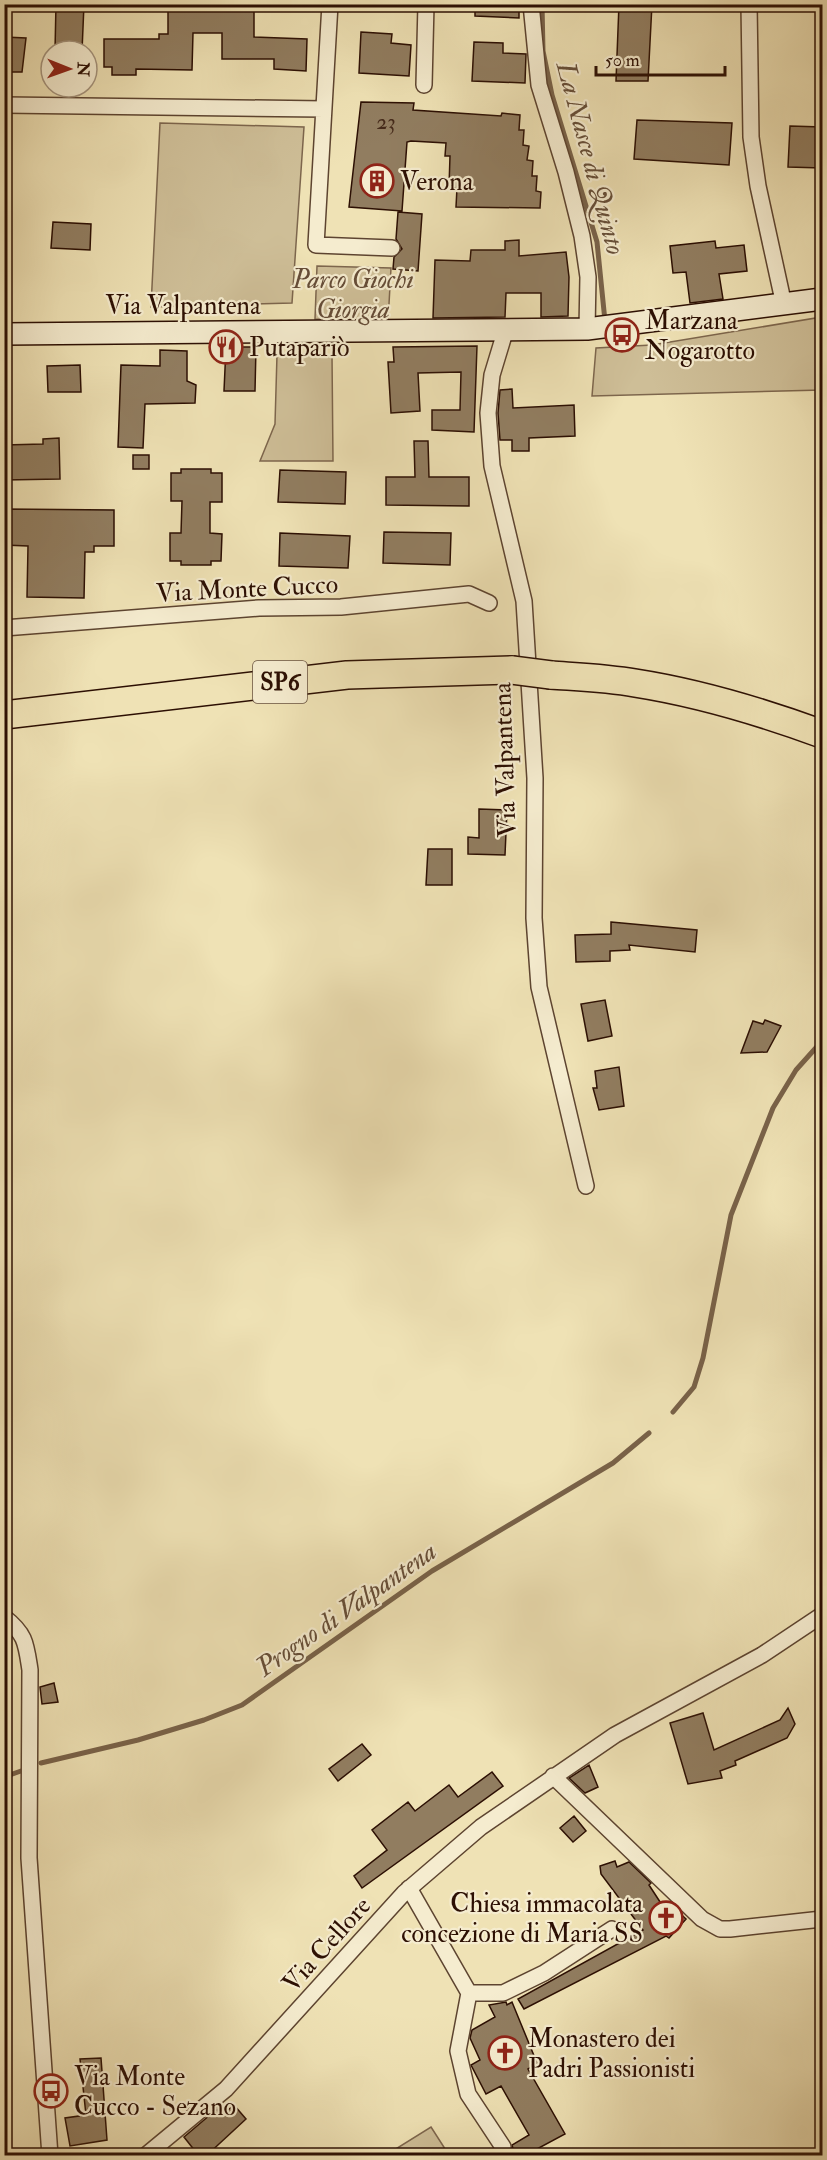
<svg xmlns="http://www.w3.org/2000/svg" width="827" height="2160" font-family="'IM FELL Double Pica',serif">
<style>
.green{fill:#cebe97;stroke:#7d664d;stroke-width:1.5}
.lines{fill:none;stroke-linecap:round;stroke-linejoin:round}
.stream{stroke:#796249;stroke-width:5}
.building{fill:#917d60;stroke:#2c0f03;stroke-width:1.5}
.street-casing{stroke:#5d4430;stroke-width:18}
.secondary-casing{stroke:#2c0f03;stroke-width:24}
.highway-casing{stroke:#2c0f03;stroke-width:30}
.street{stroke:#f5eccf;stroke-width:15}
.secondary{stroke:#f5eccf;stroke-width:21}
.highway{stroke:#efe2b5;stroke-width:27}
.highway-bridge-casing{stroke:#2c0f03;stroke-width:30;stroke-linecap:butt}
.highway-bridge{stroke:#efe2b5;stroke-width:27}
.labels{text-anchor:middle;stroke-width:4.5;stroke-linejoin:round;paint-order:stroke}
.number-label{font-size:22px;fill:#452a1a}
.shield{fill:#f5eccf;stroke:#685140;stroke-width:1.5}
.shield-label{font-size:24px;font-weight:bold;fill:#2c0f03}
.poi-label{font-size:26px;fill:#2c0f03;stroke:#f5eccf;text-anchor:start}
.park-label{font-size:26px;font-style:italic;fill:#654c37;stroke:#f5eccf}
.street-label{font-size:26px;fill:#2c0f03;stroke:#f5eccf}
.water-label{font-size:27px;font-style:italic;fill:#664e38;stroke:#f5eccf}
</style>
<rect width="100%" height="100%" fill="#efe2b5"/>
<filter id="stains"><feTurbulence type="fractalNoise" baseFrequency=".00333" numOctaves="4"/><feColorMatrix values="0 0 0 0 .2 0 0 0 0 .09 0 0 0 0 .02 0 0 0 .5 -.17"/></filter>
<radialGradient id="worn" r=".72"><stop offset=".6" stop-color="#630" stop-opacity="0"/><stop offset="1" stop-color="#630" stop-opacity=".3"/></radialGradient>
<!-- green -->
<path class="green" d="M160 123 304 127 292 303 151 307Z
M317 266 391 268 388 322 315 319Z
M822 317V390L592 396 596 348 652 345Z
M277 355H332L333 461H260L275 424Z
M431 2127 449 2155H386Z"/>
<g class="lines">
<!-- stream -->
<path class="stream" d="M542 4 543 51 552 95 597 242 605 321
M673 1412 694 1387 703 1358 731 1215 773 1108 796 1070 822 1041
M41 1763 138 1740 204 1720 242 1705 432 1571 613 1463 649 1433
M4 1777 21 1771"/>
</g>
<!-- building -->
<path class="building" d="M56 4H84L82 51H55Z
M168 4H234V8H254V37L307 39 306 71 274 69V59H222V33H193L192 70 136 69V75H112V67H104V39H159V34H168Z
M475 4H519V18L475 16Z
M619 4H652L648 81H616Z
M361 32 392 34 391 43 411 45 409 76 359 73Z
M4 37 26 38 22 72H9V63H4Z
M474 42 503 43V53L526 54 525 83 472 81Z
M361 102 414 103 413 110 501 116 502 113 520 115 519 130H524L523 145 529 146 527 160 533 161 532 176H537L536 191 541 192 540 208 456 207 457 188 449 187 450 156H445L446 143 411 141 407 142 402 211 349 207Z
M637 120 732 123 729 165 634 159Z
M790 126 822 127V168L788 167Z
M398 212 422 214 418 271 393 269 394 257 402 249 396 239Z
M53 222 91 224 90 250 51 248Z
M519 240V256L566 252 569 277 568 316 541 317V293H506L505 317 433 318 435 260 470 261 471 250H505V241Z
M715 241 716 248 744 245 747 271 719 274 723 299 690 303 686 272 673 273 670 246Z
M477 346 474 432 432 430V410H460L461 372 418 373 420 411 391 413 388 362H394L393 347Z
M226 347H256L255 391H224Z
M160 350 187 351V381L196 385 195 403 145 404 143 448 118 447 121 365 160 366Z
M80 365 81 392H48L47 366Z
M512 389 513 408 574 405 575 436 529 438V451H512V440H500L498 413 500 390Z
M59 438 60 479 4 480V445L43 444V439Z
M414 441H428L429 477H469V506L386 505V477H415Z
M133 455H149V469H133Z
M181 469H211V473H222V502H210V533L222 534 221 561H211V565H181V561H170V533H181L182 501H171V473H181Z
M280 470 346 472 345 504 278 502Z
M4 509 114 510V546H94V552H85L84 598 27 597 28 546 4 545Z
M384 532 451 533 450 565 383 563Z
M280 533 350 536 348 568 279 566Z
M479 809 507 810 505 855 468 854V837L479 838Z
M428 849H452V885H426Z
M611 922 697 930 695 952 629 945 630 950 610 951V961L576 962 575 935 611 934Z
M605 1000 612 1036 588 1041 581 1004Z
M765 1020 781 1026 767 1052 741 1053 753 1021 763 1024Z
M619 1067 624 1106 599 1110 593 1088H597L595 1071Z
M54 1683 58 1702 42 1704 40 1687Z
M788 1708 795 1724 787 1738 735 1761 736 1765 720 1771 722 1778 688 1784 670 1723 703 1713 714 1750 780 1720Z
M362 1744 371 1755 338 1781 329 1769Z
M589 1765 598 1787 585 1793 569 1778Z
M492 1772 503 1786 362 1888 354 1876 387 1850 372 1830 408 1802 415 1811 449 1785 458 1797Z
M574 1816 586 1831 573 1842 560 1828Z
M615 1861 617 1867 629 1862 651 1883 649 1885 664 1908 669 1903 686 1919 669 1938 666 1936 524 2009 518 1999 643 1930 601 1874 600 1866Z
M506 2002 507 2005 512 2002 537 2063 528 2069 565 2134 524 2156H515L512 2145 529 2135 501 2086 486 2094 471 2065 480 2060 470 2038 472 2030 495 2017 489 2005Z
M101 2058 107 2140 70 2146 65 2118 86 2115 80 2059Z
M234 2105 246 2119 206 2156H199L184 2137 217 2109 222 2115Z"/>
<g class="lines">
<!-- street casing -->
<g class="street-casing">
<path id="street" d="M330 4 316 245 392 248
M531 4 539 85 566 172 582 236 588 277 587 329
M749 4 751 137 758 186 784 305
M424 85 426 4
M4 105 324 109
M505 332 492 375 488 413 492 466 524 601 535 778 534 918 539 987 586 1186
M4 628 259 608 341 607 469 594 489 603
M4 1617C26 1634 26 1644 30 1670L29 1858 50 2156
M553 1776 702 1919 720 1929H730L822 1919
M409 1888 469 1993 458 2051 468 2094 503 2147
M469 1993H503L544 1973 612 1929
M145 2156 226 2089 404 1893 481 1827 615 1735 762 1655 822 1615"/>
</g>
<!-- secondary casing -->
<g class="secondary-casing">
<path id="secondary" d="M4 334 587 329 822 299"/>
</g>
<!-- highway casing -->
<g class="highway-casing">
<path id="highway" d="M551 675C579 677 607 678 635 683 699 693 762 712 822 734
M4 715 347 675 512 670"/>
</g>
<!-- street -->
<use href="#street" class="street"/>
<!-- secondary -->
<use href="#secondary" class="secondary"/>
<!-- highway -->
<use href="#highway" class="highway"/>
<!-- highway-bridge casing -->
<g class="highway-bridge-casing">
<path id="highway-bridge" d="M512 670 551 675"/>
</g>
<!-- highway-bridge -->
<use href="#highway-bridge" class="highway-bridge"/>
</g>
<!-- icons -->
<defs>
<g id="building-ring" transform="scale(1.725)"><circle r="9.5" fill="#f5eccf" stroke="#8f2418" stroke-width="1.5"/><path d="M-4-6H4V6H1V3H-1V6H-4ZM-2.5-4.3h1.7v1.8h-1.7ZM.8-4.3h1.7v1.8H.8ZM-2.5-1h1.7V.8h-1.7ZM.8-1h1.7V.8H.8Z" fill="#8f2418"/></g>
<g id="bus-ring" transform="scale(1.725)"><circle r="9.5" fill="#f5eccf" stroke="#8f2418" stroke-width="1.5"/><path d="M-5-6H5V4H4V6H2V4H-2V6H-4V4H-5ZM-3.5-4V0h7V-4ZM-3.5 1.2v1.5H-2V1.2ZM2 1.2v1.5H3.5V1.2Z" fill="#8f2418"/></g>
<g id="restaurant-ring" transform="scale(1.725)"><circle r="9.5" fill="#f5eccf" stroke="#8f2418" stroke-width="1.5"/><path d="M-5-6h1v4h1v-4h1v4h1v-4h1v5L-1.5 .5V6h-2V.5L-5-1ZM5-6V6H3V1.5H1.5Q1.5-4 5-6Z" fill="#8f2418"/></g>
<g id="church-ring" transform="scale(1.725)"><circle r="9.5" fill="#f5eccf" stroke="#8f2418" stroke-width="1.5"/><path d="M-1.2-6h2.4v3.5h3.3v2.4h-3.3V6h-2.4V-.1h-3.3v-2.4h3.3Z" fill="#8f2418"/></g>
</defs>
<g fill-rule="evenodd">
<use href="#building-ring" x="377" y="181"/>
<use href="#bus-ring" x="622" y="335"/>
<use href="#restaurant-ring" x="226" y="347"/>
<use href="#church-ring" x="666" y="1918"/>
<use href="#church-ring" x="505" y="2053"/>
<use href="#bus-ring" x="51" y="2091"/>
</g>
<g class="labels">
<!-- number labels -->
<g class="number-label">
<text x="386" y="129">23</text>
</g>
<!-- shield labels -->
<rect class="shield" x="253" y="661" width="54" height="42" rx="4.5"/>
<g class="shield-label">
<text x="280" y="690">SP6</text>
</g>
<!-- poi labels -->
<g class="poi-label">
<text x="400" y="190">Verona</text>
<text x="645" y="329">Marzana<tspan x="645" dy="30">Nogarotto</tspan></text>
<text x="249" y="356">Putapariò</text>
<text x="643" y="1912" text-anchor="end">Chiesa immacolata<tspan x="643" dy="30">concezione di Maria SS</tspan></text>
<text x="528" y="2047">Monastero dei<tspan x="528" dy="30">Padri Passionisti</tspan></text>
<text x="74" y="2085">Via Monte<tspan x="74" dy="30">Cucco - Sezano</tspan></text>
</g>
<!-- park labels -->
<g class="park-label">
<text x="353" y="288">Parco Giochi<tspan x="353" dy="30">Giorgia</tspan></text>
</g>
<!-- street labels -->
<g class="street-label">
<text x="183" y="314">Via Valpantena</text>
<text transform="translate(247 588) rotate(-3)" y="9">Via Monte Cucco</text>
<text transform="translate(504 760) rotate(-92)" y="9">Via Valpantena</text>
<text transform="translate(326 1944) rotate(-48)" y="9">Via Cellore</text>
</g>
<!-- water labels -->
<g class="water-label">
<text transform="translate(591 158) rotate(75)" y="9">La Nasce di Quinto</text>
<text transform="translate(346 1609) rotate(-35)" y="9">Progno di Valpantena</text>
</g>
</g>
<!-- margin -->
<rect width="827" height="2160" fill="none" stroke="#efe2b5" stroke-width="24"/>
<rect x="6" y="6" width="815" height="2148" fill="none" stroke="#2c0f03" stroke-width="3"/>
<rect x="12" y="12" width="803" height="2136" fill="none" stroke="#2c0f03" stroke-width="1.5"/>
<!-- north arrow -->
<g transform="translate(69 69) rotate(91)"><circle r="28" fill="#f5eccf" stroke="#a5947d" stroke-width="1.5"/>
<path d="M0-4.5L10 22L0 15L-10 22Z" fill="#8f2418"/>
<text y="-9" font-size="16" font-weight="bold" text-anchor="middle" fill="#2c0f03">N</text>
</g>
<!-- scale -->
<path d="M596 66v9h129v-9" fill="none" stroke="#2c0f03" stroke-width="3"/>
<text x="605" y="66" font-size="18" fill="#2c0f03" stroke="#f5eccf" stroke-width="4.5" paint-order="stroke">50 m</text>
<rect width="100%" height="100%" filter="url(#stains)"/>
<rect width="100%" height="100%" fill="url(#worn)"/>
</svg>
